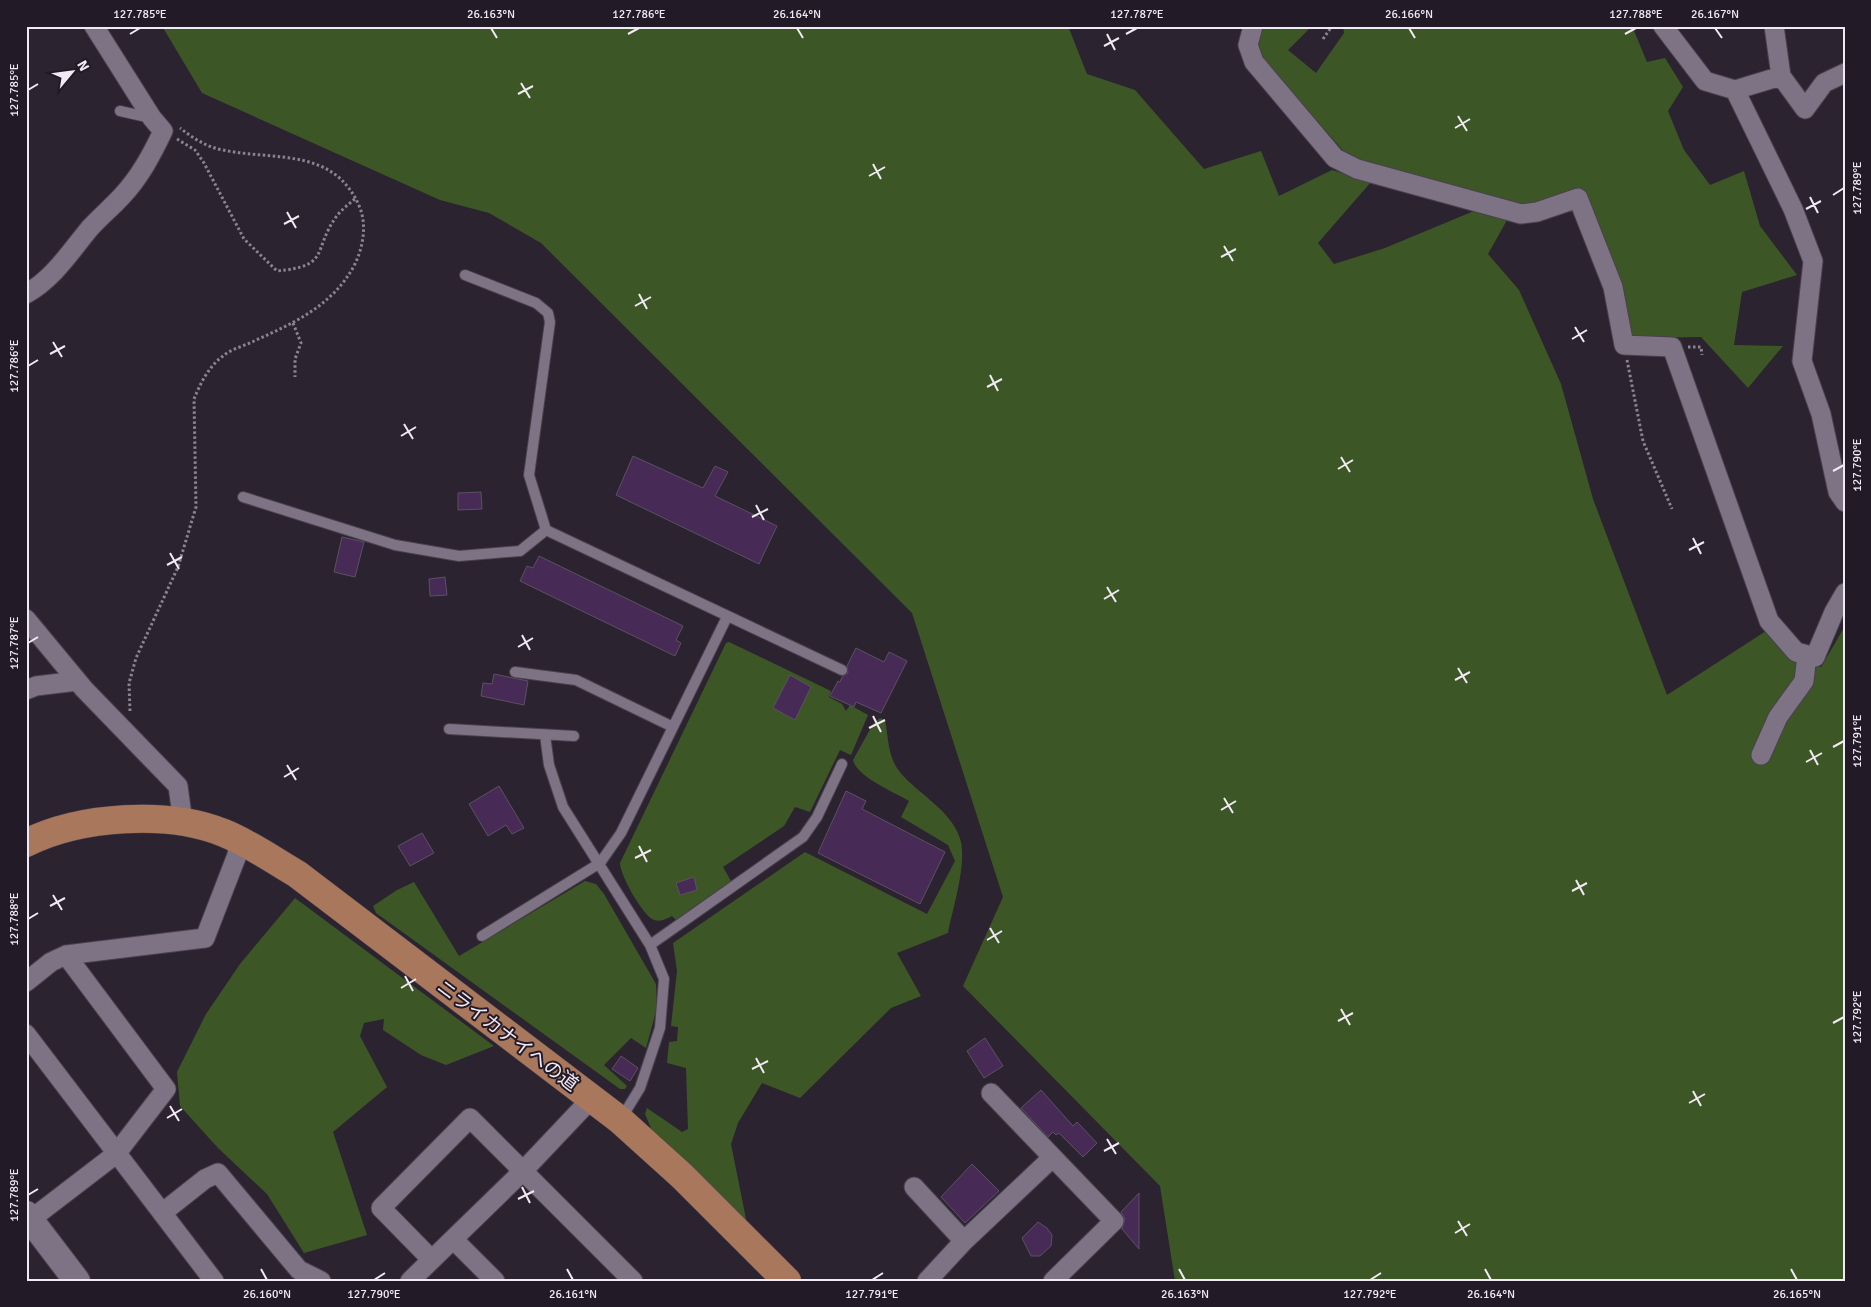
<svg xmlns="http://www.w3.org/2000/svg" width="1871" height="1307" font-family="Signika,'Noto Sans JP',sans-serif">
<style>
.green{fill:#3d5626}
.building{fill:#472b56;stroke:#5b5161}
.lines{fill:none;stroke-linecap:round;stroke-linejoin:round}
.lane-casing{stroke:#4a414e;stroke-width:12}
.street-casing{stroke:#4a414e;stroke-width:21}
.secondary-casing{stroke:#4a414e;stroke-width:28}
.primary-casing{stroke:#4a414e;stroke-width:29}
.path{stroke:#8b838f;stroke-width:3;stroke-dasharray:2.5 2.5;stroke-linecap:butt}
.lane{stroke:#7d7384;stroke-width:10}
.street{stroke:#7d7384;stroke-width:19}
.secondary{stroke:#7d7384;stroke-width:26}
.primary{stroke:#a9775b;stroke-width:28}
.ticks{fill:none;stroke:#f0eaf4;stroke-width:2}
.labels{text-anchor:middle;stroke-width:4;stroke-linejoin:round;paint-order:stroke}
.street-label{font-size:19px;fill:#f0eaf4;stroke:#231a27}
.neatline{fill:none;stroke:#f0eaf4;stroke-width:2}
.ticks-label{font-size:12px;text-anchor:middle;fill:#f0eaf4}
</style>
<rect width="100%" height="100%" fill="#2c2331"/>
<!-- green -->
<path class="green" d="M162 26H1068L1087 74 1135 90 1204 169 1261 151 1279 196 1332 170 1371 182 1318 243 1334 264 1385 248 1474 211 1362 163 1347 155 1257 54 1261 26H1312L1288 50 1316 73 1344 33 1343 26H1632L1647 62 1665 58 1683 87 1668 111 1684 150 1710 185 1744 171 1760 226 1797 275 1742 292 1734 345 1783 346 1748 388 1701 337 1629 338 1620 289 1581 189 1534 206 1516 204 1488 254 1519 290 1561 384 1593 499 1667 695 1766 631 1797 659 1821 667 1845 626V1281H1175L1160 1186 963 986 1003 897 912 613 541 243 489 213 440 200 202 93Z
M729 642 831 691 829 697 842 704 846 711 850 705 868 715 851 755 840 750 810 812 795 807 784 826 723 867 731 881 676 920 672 916C666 919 661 922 654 920 643 916 620 875 620 863L726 643Z
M880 718 885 720C888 735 888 755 897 768 912 791 954 810 961 842 966 868 953 907 948 933L897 953 921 996 891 1008 800 1098 762 1083 738 1123 731 1144 747 1224 653 1133 645 1114 647 1108 682 1132 688 1129 686 1068 667 1063 669 1042 677 1041 678 1027 671 1026 677 971 673 943 805 852 927 914 955 861 948 845 901 817 909 801C894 792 857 777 853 760L873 724Z
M585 881 596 884 604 894 656 984 657 1008 646 1048 631 1038 604 1065 627 1086 625 1089H620L376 913 373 906 397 890 414 882 459 956Z
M295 898 494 1046 446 1065 421 1055 383 1030 384 1019 364 1023 360 1036 387 1087 333 1132 367 1235 304 1253 267 1194 218 1148 180 1106 177 1072 206 1014 240 964Z"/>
<!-- building -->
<path class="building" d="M633 456 703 488 715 466 728 472 715 496 777 526 759 564 616 495Z
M481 492 482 509 458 510V493Z
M342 537 364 542 355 577 334 572Z
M539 556 683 626 676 640 681 643 675 656 520 581 527 566 533 568Z
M445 577 447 595 430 596 429 579Z
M856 648 884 662 889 652 907 661 881 713 856 702 854 707 830 696 838 681 840 682 842 677 848 673 847 666Z
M494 674 528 681 524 705 481 696 483 683 492 684Z
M790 675 811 687 795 720 773 708Z
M499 786 524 828 512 834 506 825 488 836 469 804Z
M846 791 866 801 862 809 945 852 920 904 818 853Z
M422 833 434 853 410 866 398 846Z
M694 877 697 890 680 895 676 883Z
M985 1038 1003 1066 984 1078 967 1051Z
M621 1056 638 1068 630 1081 612 1069Z
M1041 1090 1073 1126 1077 1122 1097 1143 1083 1157 1059 1133 1056 1135 1053 1132 1048 1137 1021 1108Z
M972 1164 999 1191 965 1223 941 1197Z
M1139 1193V1249L1122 1229 1125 1219 1121 1212Z
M1038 1222 1047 1228 1052 1235 1051 1246 1040 1256H1031L1022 1238Z"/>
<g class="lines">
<!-- lane casing -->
<g class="lane-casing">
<path id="lane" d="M120 111 151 118
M465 275 536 303 548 313 550 322 529 475 546 530 842 670
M243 497 395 545 459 556 520 551 546 530
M515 672 576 680 673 727
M449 729 574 736
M545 735 549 765 563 807 650 945 664 979 660 1028 640 1088 621 1119
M482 936 600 863 621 833 727 617
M650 945 803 837 817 817 842 764"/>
</g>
<!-- street casing -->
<g class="street-casing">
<path id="street" d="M1253 26 1248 45 1254 62 1335 158 1357 169 1521 214 1537 212 1578 198 1613 287 1624 345 1672 347 1769 621 1796 652 1815 657 1834 612 1845 593
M1663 26 1705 81 1735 90 1793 209 1813 261 1802 361 1821 414 1838 492 1845 502
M1781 76 1805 109 1824 83 1845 73
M1735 90 1781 76 1774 26
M26 294C54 278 70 252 90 228 100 217 112 207 122 196 140 177 152 154 163 131L152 118 94 26
M26 619 84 689 178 786 183 823
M26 690 36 686 77 681
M1761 755 1778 717 1804 681 1807 655
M26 982 51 962 66 955 205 938 237 855 239 840
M26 1034 214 1281
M991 1093 1114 1221 1053 1281
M914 1187 964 1241
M162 1213 205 1179 218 1173 299 1270 321 1281
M26 1223 116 1154 166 1089 66 955
M453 1239 495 1281
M431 1259 381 1208 470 1118 633 1281
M410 1281 523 1171 592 1098
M927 1281 964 1241 1052 1158"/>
</g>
<!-- secondary casing -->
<g class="secondary-casing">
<path id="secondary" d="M26 1214 77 1281"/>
</g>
<!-- primary casing -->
<g class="primary-casing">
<path id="primary" d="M26 843C80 816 168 810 224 833 249 843 273 860 297 874L620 1120 682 1176 787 1281"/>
</g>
<!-- path -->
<path class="path" d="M1323 39 1332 26
M177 139 195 150 204 163 244 239 277 271C331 266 312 251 336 217 341 210 349 204 356 198
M293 323 301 343 295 359V377
M1688 347H1701L1702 355
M1627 360 1643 441 1672 509
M130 711 129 683 136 658 178 567 196 507 194 399C200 384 209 366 223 356 231 349 244 346 254 341 294 323 332 306 354 266 363 248 367 226 360 208 335 147 276 161 223 150 206 147 193 138 180 128"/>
<!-- lane -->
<use href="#lane" class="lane"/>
<!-- street -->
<use href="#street" class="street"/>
<!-- secondary -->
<use href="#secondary" class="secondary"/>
<!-- primary -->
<use href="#primary" class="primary"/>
</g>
<!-- ticks -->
<path class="ticks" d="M491 28 497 38M797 28 803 38M1409 28 1415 38M1715 28 1722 38M130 34 140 28M628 34 639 28M1107 34 1115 50M1126 34 1137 28M1625 34 1636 28M1104 46 1119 38M521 83 530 98M28 90 38 84M518 94 533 86M1458 116 1467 131M1455 128 1470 119M873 164 881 179M869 176 885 167M1833 195 1844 188M1810 197 1818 213M1806 209 1821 201M287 212 296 228M284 224 299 216M1224 246 1233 261M1221 257 1236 249M639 294 647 309M635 306 651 297M1575 327 1584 342M1572 339 1587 330M53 342 62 357M50 354 65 346M28 366 38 360M990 375 998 391M987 387 1002 379M404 424 413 439M401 436 416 427M1341 457 1350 472M1338 469 1353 460M1833 471 1844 465M756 505 764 520M752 517 768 509M1693 538 1701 554M1689 550 1704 542M170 553 179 569M167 565 182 557M1107 587 1116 602M1104 599 1119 590M522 635 530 650M28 643 38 637M518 647 533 638M1458 668 1467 683M1455 680 1470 672M873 716 881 732M869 728 885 720M1833 747 1844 741M1810 750 1818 765M1806 762 1822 753M287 765 296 780M284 777 299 768M1224 798 1233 813M1221 810 1236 801M639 846 647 862M635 858 651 850M1576 880 1584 895M1572 891 1587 883M53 895 62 910M50 906 65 898M28 919 38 913M990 928 999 943M987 940 1002 931M405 976 413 991M401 988 416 979M1341 1009 1350 1025M1338 1021 1353 1013M1833 1023 1844 1017M756 1058 764 1073M752 1069 768 1061M1693 1091 1701 1106M1689 1103 1705 1094M170 1106 179 1121M167 1118 182 1109M1107 1139 1116 1154M1104 1151 1119 1143M522 1187 530 1203M28 1195 38 1189M518 1199 534 1191M1458 1221 1467 1236M1455 1233 1470 1224M261 1269 267 1280M567 1269 573 1280M1179 1269 1185 1280M1485 1269 1491 1280M1791 1269 1797 1280M374 1280 385 1273M872 1280 883 1273M1370 1280 1381 1273"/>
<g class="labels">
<!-- street labels -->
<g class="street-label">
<text transform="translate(508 1035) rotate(37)" y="7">ニライカナイへの道</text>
</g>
</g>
<!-- border -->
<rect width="1871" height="1307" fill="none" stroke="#231a27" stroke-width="55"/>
<!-- north arrow -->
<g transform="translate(72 72) rotate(61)" stroke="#231a27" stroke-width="4" paint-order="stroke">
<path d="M0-4L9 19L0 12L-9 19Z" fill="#f0eaf4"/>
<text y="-8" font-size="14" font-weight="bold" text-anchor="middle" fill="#f0eaf4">N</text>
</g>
<rect x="28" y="28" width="1816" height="1252" class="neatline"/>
<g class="ticks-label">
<text x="140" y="18">127.785°E</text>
<text x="491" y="18">26.163°N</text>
<text x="639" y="18">127.786°E</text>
<text x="797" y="18">26.164°N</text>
<text x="1137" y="18">127.787°E</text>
<text x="1409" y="18">26.166°N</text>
<text x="1636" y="18">127.788°E</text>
<text x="1715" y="18">26.167°N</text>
<text transform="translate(14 90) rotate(-90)" y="4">127.785°E</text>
<text transform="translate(1857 188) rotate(-90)" y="4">127.789°E</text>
<text transform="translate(14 366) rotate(-90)" y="4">127.786°E</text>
<text transform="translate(1857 465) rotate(-90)" y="4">127.790°E</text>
<text transform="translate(14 643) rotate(-90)" y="4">127.787°E</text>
<text transform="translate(1857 741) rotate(-90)" y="4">127.791°E</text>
<text transform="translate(14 919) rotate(-90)" y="4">127.788°E</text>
<text transform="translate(1857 1017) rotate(-90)" y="4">127.792°E</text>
<text transform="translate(14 1195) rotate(-90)" y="4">127.789°E</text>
<text x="267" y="1298">26.160°N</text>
<text x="374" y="1298">127.790°E</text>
<text x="573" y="1298">26.161°N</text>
<text x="872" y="1298">127.791°E</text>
<text x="1185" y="1298">26.163°N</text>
<text x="1370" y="1298">127.792°E</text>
<text x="1491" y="1298">26.164°N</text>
<text x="1797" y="1298">26.165°N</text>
</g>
</svg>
